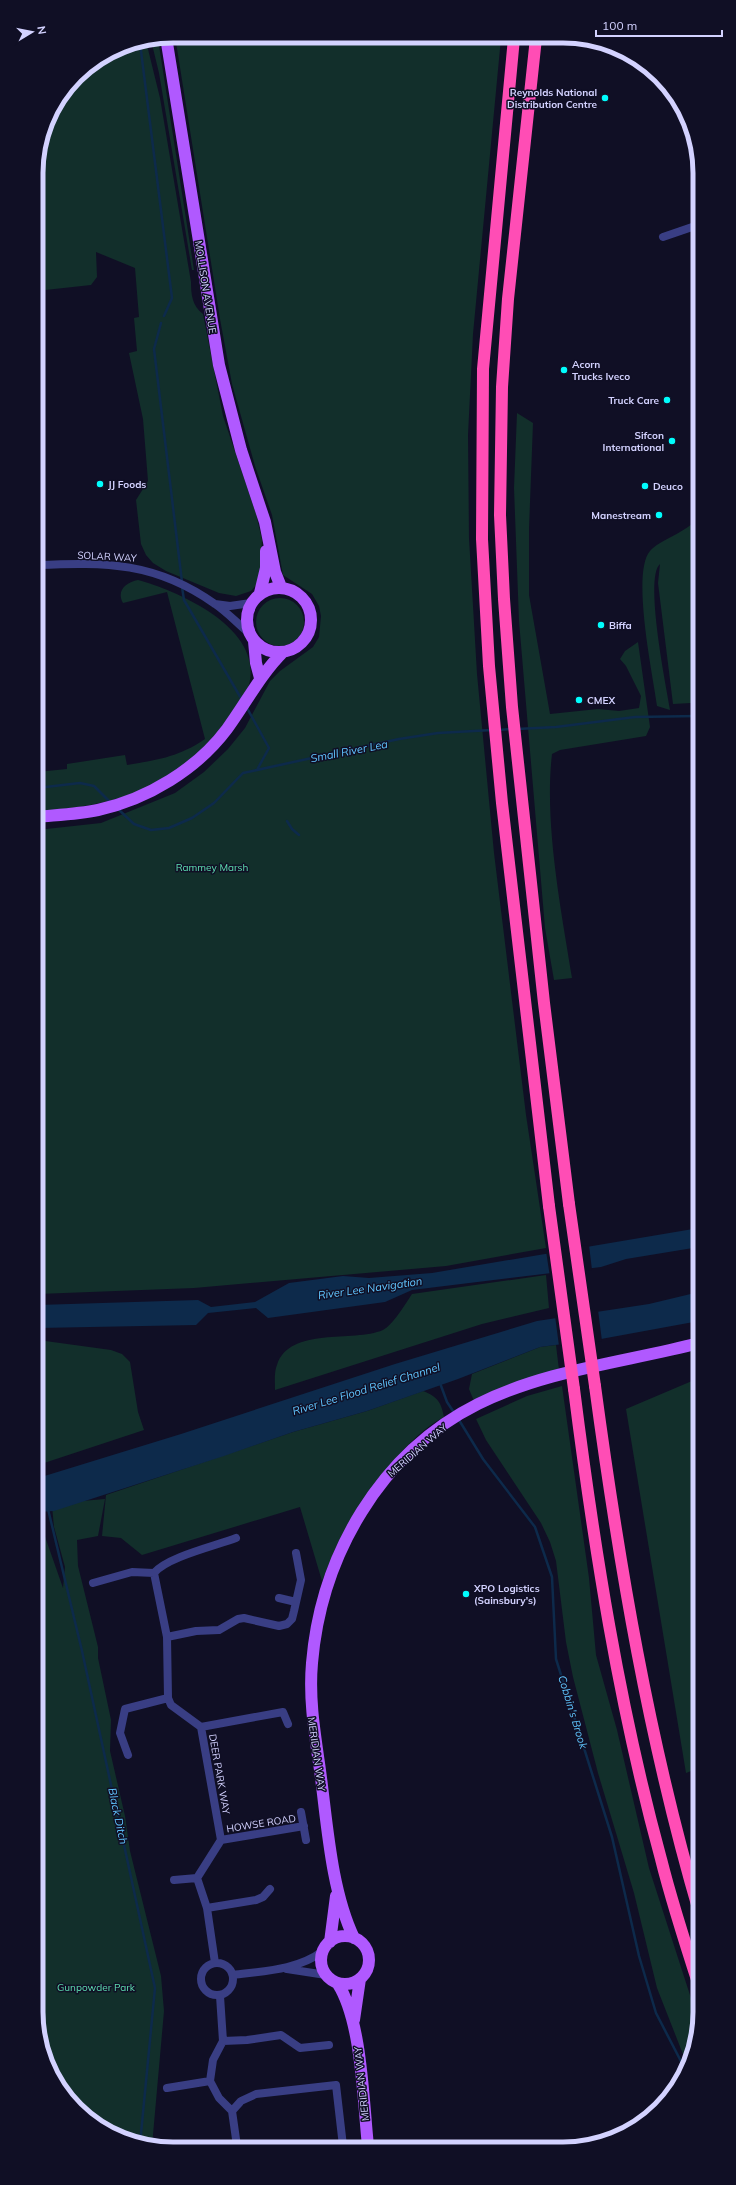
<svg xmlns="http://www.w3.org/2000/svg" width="736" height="2185" font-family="Mulish,sans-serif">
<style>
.green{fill:#122f2b}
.water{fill:#0d2a4b}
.pier{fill:#100f25}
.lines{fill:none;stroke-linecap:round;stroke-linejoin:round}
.stream{stroke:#0d2a4b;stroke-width:2.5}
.street{stroke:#393e84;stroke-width:8}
.primary{stroke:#b059ff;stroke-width:12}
.highway{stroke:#ff4db5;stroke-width:12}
.highway-bridge{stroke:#ff4db5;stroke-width:12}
.poi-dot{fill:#00fdfd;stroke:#100f25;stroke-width:1.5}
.labels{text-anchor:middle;stroke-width:3;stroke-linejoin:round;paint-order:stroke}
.poi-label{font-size:10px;font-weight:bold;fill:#d3d2ff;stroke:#100f25;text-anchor:start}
.street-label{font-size:10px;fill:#d3d2ff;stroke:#100f25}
.park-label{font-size:10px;fill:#5ee0b2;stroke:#100f25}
.water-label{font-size:11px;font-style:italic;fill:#60c6ff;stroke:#100f25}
.rim{fill:none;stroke:#d3d2ff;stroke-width:5}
</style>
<rect width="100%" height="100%" fill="#100f25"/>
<!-- green -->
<path class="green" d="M175 36 501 38 473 334 468 435 469 538 477 674 494 853 526 1115 546 1248 446 1266 194 1288 38 1294 37 830 101 823 175 793 204 772 228 749 245 728 270 681 280 671 313 647 319 637 321 616 319 606 312 594 283 575 272 515 255 466 232 384 220 319Z
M158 39 194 270H192L159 73 151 40Z
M146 41 160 98 191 282C191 294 192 306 203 314L223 416 256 514 262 540 260 572 257 584 251 591 236 596 219 593 166 571 153 563 146 555 141 544 136 500 148 481 143 419 129 353 137 351 134 318 139 317 135 268 96 252 97 277 91 285 36 291V164L50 113 83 70 121 46Z
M517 413 533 423 529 529V595L550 714 598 709 619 711 639 708 641 696 626 666 620 659 625 651 638 642 650 727 646 736 560 750 552 754C544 823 561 909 572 978L554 980 545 928 519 621 514 488Z
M698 518V696L691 703 673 704 658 583 660 564C644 578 666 685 670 710L657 706C653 675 631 573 650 551 661 539 684 534 698 518Z
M138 580C181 592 267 630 248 688 243 702 230 716 221 728 200 753 176 774 146 788 111 804 75 808 37 812V772L67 769V764L125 755 127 765C157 760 179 757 205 739L167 592 123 603C116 591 126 582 138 580Z
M256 622a24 24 0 1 1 48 0a24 24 0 1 1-48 0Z
M546 1275 549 1308 482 1324 275 1390C275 1382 274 1372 277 1365 290 1326 353 1343 383 1330 393 1325 406 1303 412 1294Z
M38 1340 111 1350 122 1354 130 1362 138 1412 144 1430 38 1465Z
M556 1345 559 1370 525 1379 474 1401 469 1389 472 1374 540 1347Z
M699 1378V1768L686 1773 626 1409Z
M562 1386 589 1578 596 1655 617 1730 649 1868 699 2023 688 2067 657 1988 634 1893 598 1773 573 1677 566 1642 556 1561 550 1542 541 1523 486 1440 476 1419 527 1396Z
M423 1391C438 1397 441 1402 444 1417 404 1437 362 1501 340 1539 333 1552 328 1567 322 1581L300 1507 142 1555 121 1538 102 1536 106 1495 293 1432 367 1411Z
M105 1499 98 1536 77 1540 78 1566 98 1647V1658L111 1720 110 1751 125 1816 130 1851 161 1976 164 2011 152 2146H146L112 2135 76 2109 50 2073 39 2039 38 1524 42 1528 63 1588 65 1567 54 1527 52 1506 70 1502Z"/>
<!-- water -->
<path class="water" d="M699 1228V1247L626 1259 601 1267 412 1290 385 1302 268 1318 256 1308 208 1313 196 1325 38 1328V1305L198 1300 211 1307 255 1302 289 1283 343 1276 369 1278 432 1273Z
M699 1292V1321L601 1339 540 1347 458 1379 367 1411 293 1432 224 1456 54 1511 38 1512V1478L181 1434 395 1364 537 1321 649 1304Z"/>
<!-- pier -->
<path class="pier" d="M589 1245 592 1270 550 1277 546 1251Z
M598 1310 602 1341 559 1346 555 1316Z"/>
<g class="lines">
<!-- stream -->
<path class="stream" d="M140 43 172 298 164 316
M161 323 154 349 182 582
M182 587 184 600 242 700
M247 708 269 748 258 768
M517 729 556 727 635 717 698 716
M499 730 510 729
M37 788 80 783 94 786 111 803
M118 809 134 824 151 830 169 828 192 818 214 803 243 773 399 739 438 733 492 730
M287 821 292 829 299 835
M440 1383 447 1402 455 1414
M459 1420 483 1459 535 1527 552 1577 556 1659 612 1837 639 1956 656 2013 686 2071
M48 1509 82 1651 155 1988 140 2144"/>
<!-- street -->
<path class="street" d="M663 237 698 225
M37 565C106 562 156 562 215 604 227 612 238 624 250 634
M215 604 230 606 251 603
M93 1583 132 1572 154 1573
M279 1598 296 1602
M167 1637 196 1631 219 1630 238 1619 244 1618 279 1626 287 1624 292 1619 294 1611 301 1580 296 1553
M201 1727 283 1712 288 1724
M128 1755 120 1733 125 1709 168 1698
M301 1812 306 1840
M221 1840 304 1826
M174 1880 197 1878
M207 1908 256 1900 263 1897 270 1889
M201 1979a16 16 0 1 1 32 0a16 16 0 1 1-32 0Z
M215 1963 207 1908 197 1878 221 1840 201 1727 171 1705 168 1698 167 1637 154 1573C167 1557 215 1546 236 1538
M287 1969 326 1975
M233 1975C264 1971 298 1970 323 1951
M220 1996 223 2041 213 2060 210 2081 219 2098 232 2111 237 2146
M223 2041 247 2040 281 2035 300 2048 329 2045
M167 2088 210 2081
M232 2111 241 2101 256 2094 336 2085 343 2146"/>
<!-- primary -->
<path class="primary" d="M166 37 219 365 241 450 265 522 275 572 281 587
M247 620a32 32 0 1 1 64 0a32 32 0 1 1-64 0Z
M260 593 266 568V551
M254 641 256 663 260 678
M37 817C57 815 78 814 98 810 148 799 197 769 227 729 246 703 260 675 283 652
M321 1960a24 24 0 1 1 48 0a24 24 0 1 1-48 0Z
M354 1938C330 1888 327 1818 319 1763 314 1729 309 1697 312 1663 321 1556 380 1453 478 1404 546 1370 626 1362 699 1343
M330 1942 336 1896
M338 1984C362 2022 363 2100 368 2146
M354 2020 360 1979"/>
<!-- highway -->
<path class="highway" d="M514 38 483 369 482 539 489 666 502 803 549 1206
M536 38 508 299 502 387 500 515 504 599 512 707 544 1003 569 1204
M595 1386C619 1564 649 1742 700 1915
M574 1389C594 1547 619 1706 661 1859 672 1903 686 1946 700 1989"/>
<!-- highway-bridge -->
<path class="highway-bridge" d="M569 1204 595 1386
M549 1206 574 1389"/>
</g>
<!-- markers -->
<g class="poi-dot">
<circle cx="605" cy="98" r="4"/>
<circle cx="564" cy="370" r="4"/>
<circle cx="667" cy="400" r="4"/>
<circle cx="672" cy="441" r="4"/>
<circle cx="100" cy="484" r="4"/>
<circle cx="645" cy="486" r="4"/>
<circle cx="659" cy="515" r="4"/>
<circle cx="601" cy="625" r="4"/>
<circle cx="579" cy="700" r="4"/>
<circle cx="466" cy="1594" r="4"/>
</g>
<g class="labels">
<!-- poi labels -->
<g class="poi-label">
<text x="597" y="96" text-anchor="end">Reynolds National<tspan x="597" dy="12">Distribution Centre</tspan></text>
<text x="572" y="368">Acorn<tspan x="572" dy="12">Trucks Iveco</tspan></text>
<text x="659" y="404" text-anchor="end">Truck Care</text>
<text x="664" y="439" text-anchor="end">Sifcon<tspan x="664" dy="12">International</tspan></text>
<text x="108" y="488">JJ Foods</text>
<text x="653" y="490">Deuco</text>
<text x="651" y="519" text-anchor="end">Manestream</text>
<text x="609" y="629">Biffa</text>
<text x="587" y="704">CMEX</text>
<text x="474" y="1592">XPO Logistics<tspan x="474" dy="12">(Sainsbury's)</tspan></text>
</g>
<!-- street labels -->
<g class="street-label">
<text transform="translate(206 287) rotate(81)" y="4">MOLLISON AVENUE</text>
<text transform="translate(107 556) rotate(3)" y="4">SOLAR WAY</text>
<text transform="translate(417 1450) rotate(-41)" y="4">MERIDIAN WAY</text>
<text transform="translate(317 1754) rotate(82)" y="4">MERIDIAN WAY</text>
<text transform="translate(220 1774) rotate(80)" y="4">DEER PARK WAY</text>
<text transform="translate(261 1823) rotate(-9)" y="4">HOWSE ROAD</text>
<text transform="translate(361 2084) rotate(-96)" y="4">MERIDIAN WAY</text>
</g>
<!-- park labels -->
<g class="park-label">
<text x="212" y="871">Rammey Marsh</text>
<text x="96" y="1991">Gunpowder Park</text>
</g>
<!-- water labels -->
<g class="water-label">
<text transform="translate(349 751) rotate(-11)" y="4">Small River Lea</text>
<text transform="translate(370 1288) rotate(-8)" y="4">River Lee Navigation</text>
<text transform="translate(366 1389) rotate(-17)" y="4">River Lee Flood Relief Channel</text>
<text transform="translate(573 1712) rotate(73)" y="4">Cobbin's Brook</text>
<text transform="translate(118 1816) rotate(78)" y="4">Black Ditch</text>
</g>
</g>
<!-- crop -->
<path d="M0 0H736V2185H0ZM173 43H563A130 130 0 0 1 693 173V2012A130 130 0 0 1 563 2142H173A130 130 0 0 1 43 2012V173A130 130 0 0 1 173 43Z" fill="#100f25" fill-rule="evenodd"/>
<path class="rim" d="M173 43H563A130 130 0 0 1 693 173V2012A130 130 0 0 1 563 2142H173A130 130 0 0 1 43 2012V173A130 130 0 0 1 173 43Z"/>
<!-- north arrow -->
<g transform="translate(32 32) rotate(80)" stroke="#100f25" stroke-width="3" paint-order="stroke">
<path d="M0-3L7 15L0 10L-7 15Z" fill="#d3d2ff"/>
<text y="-6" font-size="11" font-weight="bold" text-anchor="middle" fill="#d3d2ff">N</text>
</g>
<!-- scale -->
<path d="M596 30v6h126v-6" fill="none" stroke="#d3d2ff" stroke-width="2"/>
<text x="602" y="30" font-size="12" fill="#d3d2ff" stroke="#100f25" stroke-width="3" paint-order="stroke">100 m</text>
</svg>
